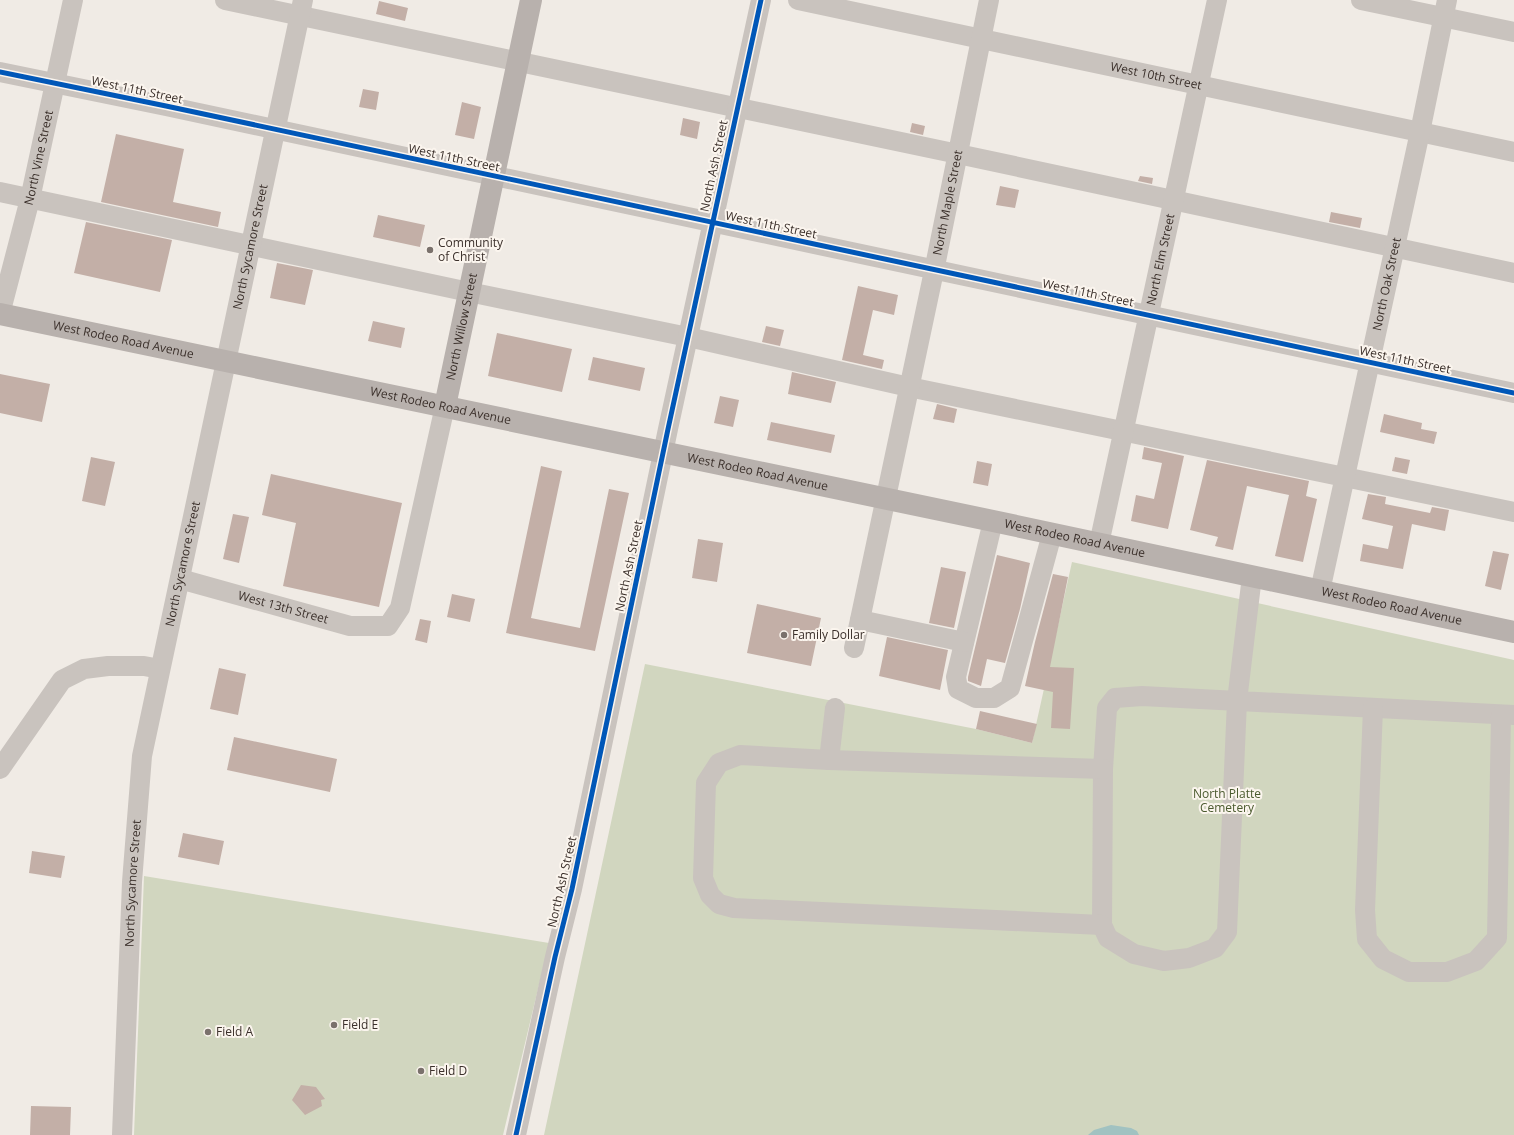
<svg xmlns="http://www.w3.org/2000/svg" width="1514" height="1135" font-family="'Open Sans',sans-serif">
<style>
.green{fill:#d1d6bf}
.water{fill:#a1c2c1}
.building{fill:#c3afa7}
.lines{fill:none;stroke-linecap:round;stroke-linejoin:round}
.minor{stroke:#c9c3be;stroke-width:20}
.major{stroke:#b8b1ad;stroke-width:22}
.cycleway-casing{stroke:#fbf5ee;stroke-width:8}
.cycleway{stroke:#0057b8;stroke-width:5}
.poi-dot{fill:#7a716c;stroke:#fbf5ee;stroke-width:1.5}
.labels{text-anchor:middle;stroke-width:4;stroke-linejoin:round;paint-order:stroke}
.street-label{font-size:12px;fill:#3b302b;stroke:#fbf5ee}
.poi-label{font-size:12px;fill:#3b302b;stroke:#fbf5ee;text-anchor:start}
.park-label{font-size:12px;fill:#4a5a2e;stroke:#fbf5ee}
</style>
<rect width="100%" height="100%" fill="#f0ebe5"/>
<!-- green -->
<path class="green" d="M1072 562 1514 660V1135H544L645 664 976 729 1032 743Z
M144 876 549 943 503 1135H134Z"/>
<!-- water -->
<path class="water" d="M1111 1125 1131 1128 1137 1131 1139 1135H1088L1094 1130Z"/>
<!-- building -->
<path class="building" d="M379 1 408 8 405 21 376 14Z
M363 89 379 92 376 110 359 107Z
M462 102 481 107 474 139 455 135Z
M683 118 700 122 697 139 680 135Z
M912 123 925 126 923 135 910 132Z
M116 134 184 149 173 202 221 212 218 227 101 202Z
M1140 176 1153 178 1152 184 1138 181Z
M1000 186 1019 190 1015 208 996 205Z
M1331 212 1362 218 1360 228 1329 222Z
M378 215 425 225 420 247 373 237Z
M86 222 172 240 160 292 74 273Z
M277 263 313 270 305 305 270 298Z
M858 286 898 295 894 315 873 310 863 355 884 360 882 369 842 360Z
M373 321 405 328 401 348 368 341Z
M766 326 784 330 780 346 762 342Z
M497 333 572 349 562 392 488 376Z
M593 357 645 368 640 391 588 380Z
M792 372 836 382 831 403 788 394Z
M0 374 50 384 42 422 0 413Z
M720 396 739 400 733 427 714 423Z
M937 404 957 409 954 423 933 419Z
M1384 414 1422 423 1421 429 1437 432 1434 444 1380 432Z
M771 422 835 435 831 453 767 440Z
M1144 447 1184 456 1168 529 1131 521 1136 495 1154 499 1162 463 1142 459Z
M91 457 115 462 105 506 82 501Z
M1395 457 1410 460 1407 474 1392 471Z
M1207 460 1309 481 1306 496 1317 499 1303 562 1275 556 1289 495 1247 486 1233 550 1215 546 1218 537 1190 530Z
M977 461 992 464 988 486 973 483Z
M541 466 562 471 531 618 580 628 609 489 629 493 595 651 506 633Z
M271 474 402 503 379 607 283 586 296 523 262 515Z
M1368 494 1386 497 1385 504 1430 513 1432 507 1449 510 1445 531 1412 524 1403 569 1360 561 1363 544 1388 549 1393 526 1362 519Z
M233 514 249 517 239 563 223 559Z
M698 539 723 543 717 582 692 578Z
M1493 551 1509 554 1501 590 1485 586Z
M997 555 1030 563 1020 609 1005 663 987 659 981 686 968 681V677Z
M941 567 966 572 954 628 929 623Z
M1053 574 1068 577 1050 667 1074 668 1070 729 1051 728 1053 692 1025 686 1035 642Z
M452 594 475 599 470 622 447 617Z
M757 604 821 618 811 666 747 653Z
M420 619 431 621 427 643 415 640Z
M887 637 948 650 940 690 879 676Z
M219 668 246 674 238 715 210 709Z
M980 711 1037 724 1032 743 976 729Z
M234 737 337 759 330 792 227 770Z
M183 833 224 841 219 865 178 857Z
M32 851 65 856 61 878 29 873Z
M301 1085 316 1087 325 1099 321 1100 322 1106 305 1115 292 1100Z
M31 1106 71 1107 70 1135H30Z"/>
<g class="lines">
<!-- minor -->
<g class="minor">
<path d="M225 0 958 154 1514 273"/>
<path id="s1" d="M798 0 1514 152"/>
<path d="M1361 0 1514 32"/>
<path d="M0 72 166 106 1514 393"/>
<path d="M0 192 469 292 688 337 909 387 1514 512"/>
<path id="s2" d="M0 314 30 199 73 0"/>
<path d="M993 521 956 677 958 689 976 698H994L1010 688 1052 534"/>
<path id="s3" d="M1099 544 1217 0"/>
<path d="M1252 576 1237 701 1227 932 1215 948 1189 958 1164 961 1134 954 1108 938 1102 925 1103 769 1107 708 1115 698 1142 696 1514 715"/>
<path id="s4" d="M180 579 350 626H388L400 608 445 406"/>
<path id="s5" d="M1320 591 1420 132 1447 0"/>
<path d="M860 620 964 642"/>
<path id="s6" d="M854 648 934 271 989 0"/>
<path d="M1373 708 1365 910 1367 939 1383 959 1409 972H1447L1476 961 1497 938 1501 715"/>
<path d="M829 760 835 708"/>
<path d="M0 769 62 680 84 669 108 666H144L160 669"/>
<path d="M1102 925 734 908 719 904 710 895 703 878 706 783 719 763 740 755 829 760 1103 769"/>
<path id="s7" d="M122 1135 132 882 142 756 303 0"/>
<path d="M516 1135 555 957 572 889 668 429 761 0"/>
</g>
<!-- major -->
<g class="major">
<path id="s8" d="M0 314 993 521 1514 632"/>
<path id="s9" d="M445 406 531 0"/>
</g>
<!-- cycleway casing -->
<g class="cycleway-casing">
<path id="cycleway" d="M0 72 166 106 1514 393
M516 1135 555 957 572 889 668 429 761 0"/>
</g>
<!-- cycleway -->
<use href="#cycleway" class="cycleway"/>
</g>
<!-- markers -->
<g class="poi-dot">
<circle cx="430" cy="250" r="4"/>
<circle cx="784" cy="635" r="4"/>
<circle cx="334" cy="1025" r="4"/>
<circle cx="208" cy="1032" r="4"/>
<circle cx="421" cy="1071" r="4"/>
</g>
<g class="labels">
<!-- street labels -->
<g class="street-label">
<text dy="4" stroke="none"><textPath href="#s1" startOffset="366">West 10th Street</textPath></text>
<text transform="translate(137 90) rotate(12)" y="4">West 11th Street</text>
<text dy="4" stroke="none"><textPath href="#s2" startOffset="161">North Vine Street</textPath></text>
<text transform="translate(454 158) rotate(12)" y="4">West 11th Street</text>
<text transform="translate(714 166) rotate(-78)" y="4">North Ash Street</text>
<text dy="4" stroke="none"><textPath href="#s6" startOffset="455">North Maple Street</textPath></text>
<text transform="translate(771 225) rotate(12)" y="4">West 11th Street</text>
<text dy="4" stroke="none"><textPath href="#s7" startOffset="900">North Sycamore Street</textPath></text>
<text dy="4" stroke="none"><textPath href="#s3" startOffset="291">North Elm Street</textPath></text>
<text dy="4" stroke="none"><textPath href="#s5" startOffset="314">North Oak Street</textPath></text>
<text transform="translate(1088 293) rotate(12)" y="4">West 11th Street</text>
<text dy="4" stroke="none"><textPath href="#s9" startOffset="81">North Willow Street</textPath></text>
<text dy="4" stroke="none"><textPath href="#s8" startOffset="126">West Rodeo Road Avenue</textPath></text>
<text transform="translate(1405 360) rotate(12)" y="4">West 11th Street</text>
<text dy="4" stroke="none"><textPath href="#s8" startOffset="450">West Rodeo Road Avenue</textPath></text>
<text dy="4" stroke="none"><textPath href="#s8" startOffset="774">West Rodeo Road Avenue</textPath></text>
<text dy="4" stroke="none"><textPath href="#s8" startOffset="1098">West Rodeo Road Avenue</textPath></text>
<text dy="4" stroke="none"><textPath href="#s7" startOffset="576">North Sycamore Street</textPath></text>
<text transform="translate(629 566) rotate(-78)" y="4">North Ash Street</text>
<text dy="4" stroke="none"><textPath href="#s8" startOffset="1422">West Rodeo Road Avenue</textPath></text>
<text dy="4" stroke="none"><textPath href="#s4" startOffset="107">West 13th Street</textPath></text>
<text transform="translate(562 882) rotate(-77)" y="4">North Ash Street</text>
<text dy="4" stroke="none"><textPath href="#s7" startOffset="252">North Sycamore Street</textPath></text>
</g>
<!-- poi labels -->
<g class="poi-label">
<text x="438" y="247">Community<tspan x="438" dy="14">of Christ</tspan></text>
<text x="792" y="639">Family Dollar</text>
<text x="342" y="1029">Field E</text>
<text x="216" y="1036">Field A</text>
<text x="429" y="1075">Field D</text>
</g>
<!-- park labels -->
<g class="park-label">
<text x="1227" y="798">North Platte<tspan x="1227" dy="14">Cemetery</tspan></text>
</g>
</g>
</svg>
